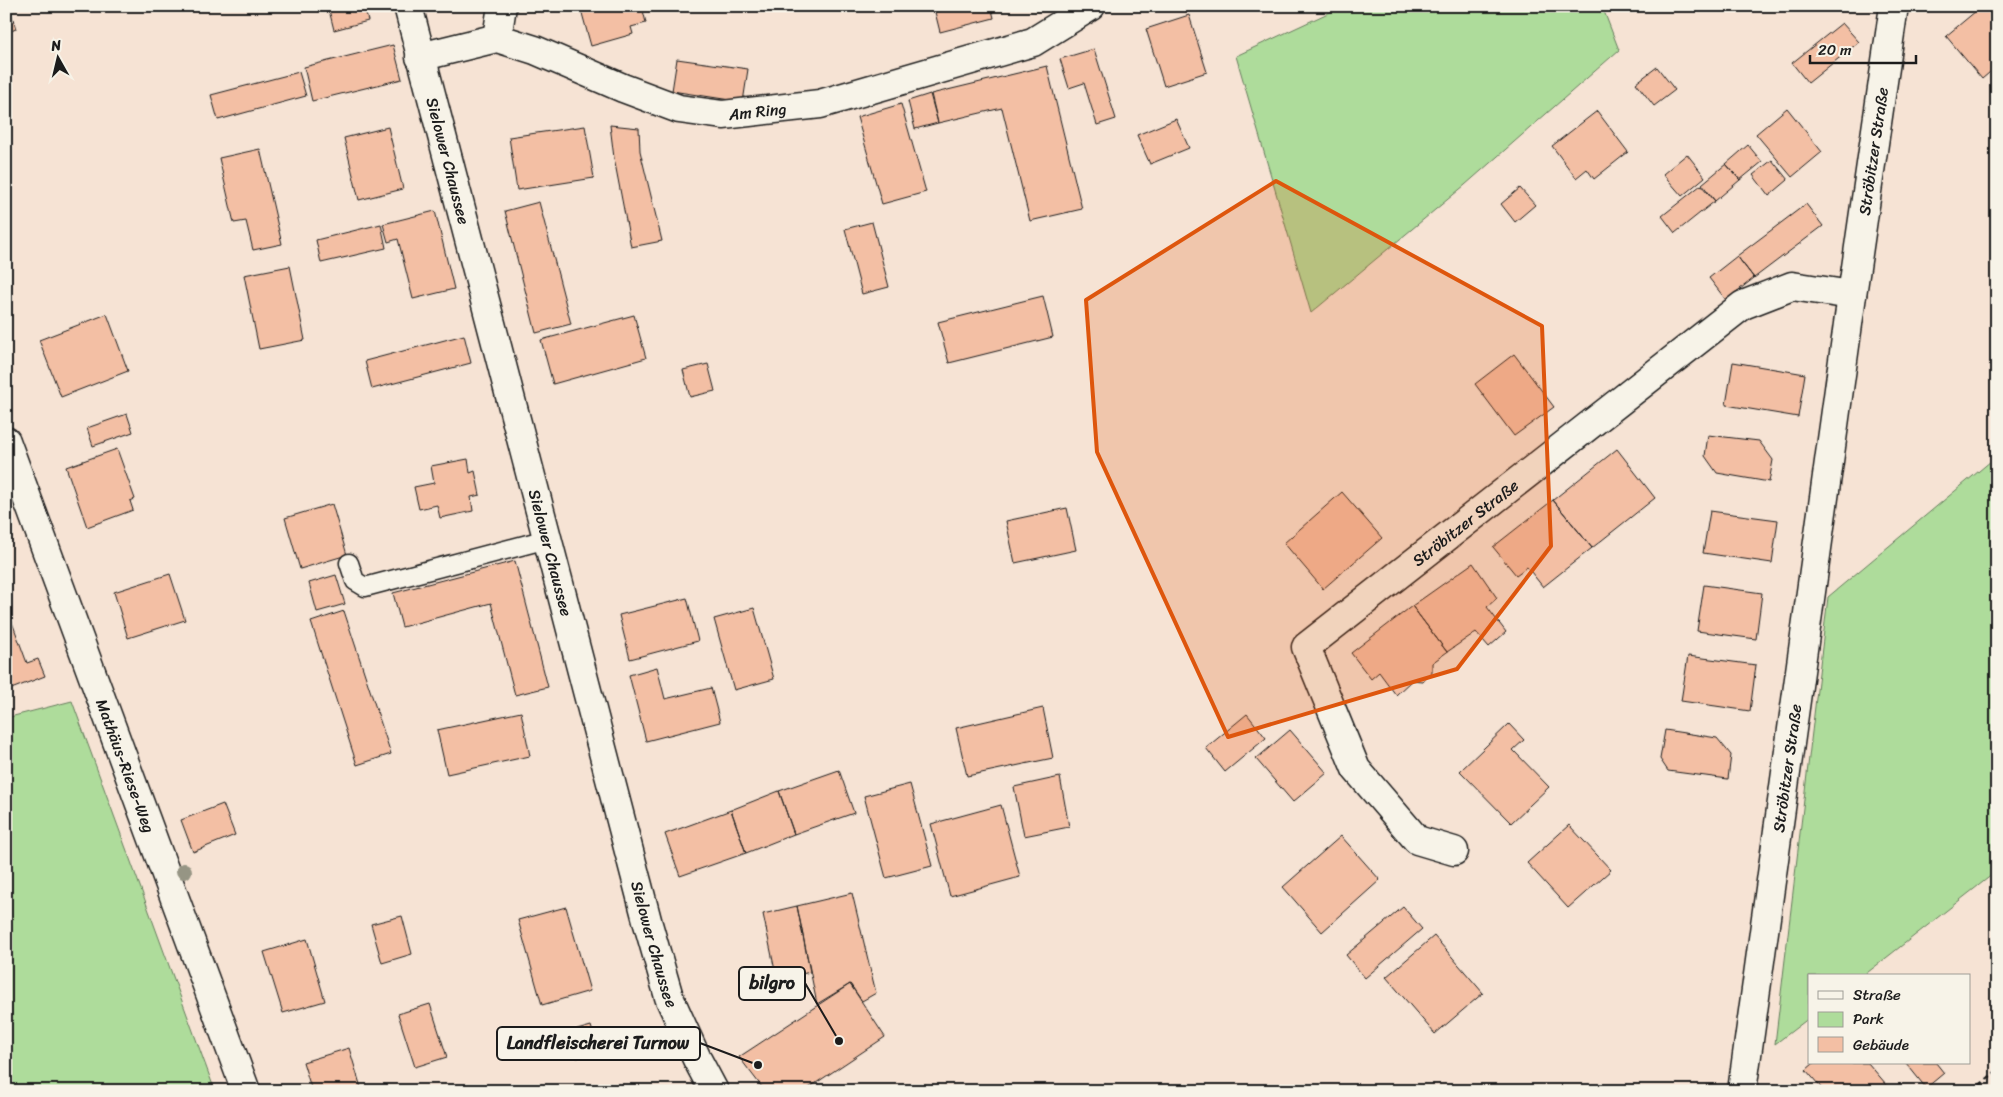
<svg xmlns="http://www.w3.org/2000/svg" width="2003" height="1097" font-family="Sriracha,sans-serif">
<style>
.green{fill:#aedc9b;stroke:#657c5c}
.building{fill:#f3bfa4;stroke:#1c1c1c}
.lines{fill:none;stroke-linecap:round;stroke-linejoin:round}
.service-casing{stroke:#1c1c1c;stroke-width:21}
.minor-casing{stroke:#1c1c1c;stroke-width:31}
.secondary-casing{stroke:#1c1c1c;stroke-width:31}
.path{stroke:#1c1c1c;stroke-width:3;stroke-dasharray:5 4;stroke-linecap:butt}
.service{stroke:#f7f3e8;stroke-width:18}
.minor{stroke:#f7f3e8;stroke-width:28}
.secondary{stroke:#f7f3e8;stroke-width:28}
.tree{fill:#969584}
.marked{fill:#de560d;fill-opacity:0.2;stroke:#de560d;stroke-width:4;stroke-linejoin:round}
.labels{text-anchor:middle;stroke-width:5;stroke-linejoin:round;paint-order:stroke}
.street-label{font-size:16px;fill:#1c1c1c;stroke:#f7f3e8}
.leader{fill:none;stroke:#1c1c1c;stroke-width:2}
.callout-dot{fill:#1c1c1c;stroke:#f7f3e8;stroke-width:2}
.callout{fill:#f7f3e8;stroke:#1c1c1c;stroke-width:2}
.callout-label{font-size:18px;text-anchor:middle;font-weight:bold;fill:#1c1c1c}
</style>
<rect width="100%" height="100%" fill="#f6e3d4"/>
<filter id="ink" filterUnits="userSpaceOnUse"><feTurbulence type="fractalNoise" baseFrequency=".02" numOctaves="2"/><feDisplacementMap in="SourceGraphic" scale="10" xChannelSelector="R" yChannelSelector="G"/><feConvolveMatrix kernelMatrix="1 2 1 2 8 2 1 2 1" color-interpolation-filters="sRGB"/></filter>
<g filter="url(#ink)">
<!-- green -->
<path class="green" d="M1343 6H1602L1619 50 1465 185 1311 313 1236 56Z
M1997 456V871L1863 976H1809V1018L1775 1044 1828 597Z
M72 701 215 1091H6V718Z"/>
<!-- building -->
<path class="building" d="M6 6H9L16 29 6 33Z
M328 6H364L368 21 334 30Z
M580 6H642L646 23 631 27 633 34 591 46Z
M956 6H991L994 18 940 32 935 12Z
M1982 6H1994L1997 10V66L1982 79 1946 36Z
M1189 15 1207 72 1164 86 1146 29Z
M1842 23 1859 42 1808 83 1792 63Z
M393 45 402 79 312 101 304 67Z
M1094 49 1116 119 1097 125 1084 83 1069 88 1060 59Z
M677 59 748 69 743 102 672 91Z
M1047 66 1082 209 1030 221 1002 108 938 123 931 94Z
M1657 67 1675 90 1654 106 1636 83Z
M299 72 306 96 218 120 211 95Z
M930 94 938 123 915 129 908 101Z
M901 104 926 192 882 204 857 117Z
M1787 108 1822 152 1792 177 1756 134Z
M1597 111 1628 152 1594 179 1587 169 1576 178 1552 146Z
M1176 119 1189 148 1150 164 1137 135Z
M610 125 639 128 640 151 662 241 631 247 614 158Z
M585 126 594 178 517 190 509 137Z
M388 127 403 189 359 200 344 138Z
M1748 145 1762 162 1740 180 1726 164Z
M260 149 282 244 253 250 246 221 234 223 219 158Z
M1687 154 1705 177 1682 196 1663 174Z
M1772 160 1788 180 1769 196 1753 175Z
M1726 164 1740 180 1715 201 1702 184Z
M1701 185 1715 201 1675 233 1662 216Z
M1520 188 1535 205 1515 222 1501 204Z
M539 202 571 324 536 333 505 211Z
M1806 204 1823 226 1754 278 1737 256Z
M435 211 454 289 413 299 398 239 388 242 383 224Z
M872 222 889 287 862 294 845 229Z
M381 224 386 248 321 263 316 240Z
M1737 256 1754 278 1726 300 1709 278Z
M290 266 305 340 259 349 244 275Z
M1043 296 1053 337 949 363 938 322Z
M107 314 128 371 61 397 39 340Z
M634 315 646 358 553 384 541 340Z
M464 335 471 363 372 389 365 361Z
M1514 354 1554 407 1514 436 1475 384Z
M1733 362 1805 374 1798 417 1726 405Z
M708 364 715 391 690 397 683 370Z
M127 414 133 432 93 446 87 428Z
M1708 435 1759 441 1773 460 1769 482 1717 473 1705 456Z
M117 449 135 499 130 501 133 510 87 527 66 467Z
M1617 449 1655 498 1592 548 1553 500Z
M468 459 470 473 475 471 480 495 471 497 473 511 440 518 437 505 419 509 414 487 434 483 431 466Z
M1342 492 1382 538 1323 589 1284 543Z
M1553 500 1592 548 1543 587 1527 567 1516 575 1493 547Z
M332 504 347 555 300 569 285 518Z
M1067 508 1076 550 1015 563 1006 521Z
M1710 511 1778 520 1772 563 1703 553Z
M515 561 548 687 515 695 491 603 402 627 393 593Z
M1473 563 1497 598 1487 607 1506 632 1489 647 1476 632 1447 652 1412 606Z
M170 574 185 620 128 638 114 592Z
M336 575 345 604 317 612 309 583Z
M1704 585 1762 593 1756 639 1697 631Z
M687 598 698 641 630 659 619 615Z
M6 606 27 663 38 659 45 676 6 691Z
M1412 606 1447 652 1432 663V673L1422 681 1412 680 1396 695 1379 672 1371 679 1351 653Z
M754 608 774 679 734 690 714 619Z
M344 611 391 754 357 765 311 622Z
M1688 656 1756 665 1750 711 1681 701Z
M657 667 665 699 711 688 720 722 646 741 629 675Z
M1043 708 1053 758 967 776 956 728Z
M521 712 530 756 447 774 437 730Z
M1247 714 1266 738 1225 772 1206 748Z
M1509 724 1524 740 1513 750 1549 787 1511 823 1460 771Z
M1290 730 1327 773 1293 802 1256 759Z
M1665 730 1717 738 1731 755 1728 779 1668 771 1660 759Z
M839 770 854 813 794 834 779 791Z
M1060 777 1069 827 1024 836 1014 787Z
M910 784 932 866 886 878 864 796Z
M779 791 794 834 746 853 731 810Z
M223 804 235 835 193 852 181 820Z
M1001 805 1020 877 950 896 931 824Z
M731 810 746 853 680 876 665 834Z
M1569 825 1611 870 1568 908 1527 863Z
M1341 836 1380 880 1322 932 1283 887Z
M852 893 876 993 862 1001 850 984 817 1004 797 906Z
M797 906 810 972 777 980 763 914Z
M566 907 590 991 542 1005 518 920Z
M1403 907 1422 929 1365 978 1346 955Z
M402 916 412 954 382 963 371 924Z
M1434 936 1483 993 1435 1034 1386 977Z
M307 939 325 1001 283 1013 264 952Z
M850 984 885 1037 804 1091H765L739 1057Z
M430 1004 447 1057 415 1067 398 1014Z
M591 1026 599 1052 577 1058 570 1032Z
M349 1048 362 1091H312L303 1062Z
M1814 1063H1868L1892 1091H1824L1806 1070Z
M1906 1063H1936L1944 1073 1926 1088Z"/>
<g class="lines">
<!-- service casing -->
<g class="service-casing">
<path id="service" d="M349 563 355 581 365 587 547 539"/>
</g>
<!-- minor casing -->
<g class="minor-casing">
<g id="minor">
<path d="M497 38 502 6"/>
<path id="s1" d="M420 57 497 38 535 50 623 88 679 109 723 115 820 104 1033 42 1091 6"/>
<path id="s2" d="M6 441 246 1091"/>
<path id="s3" d="M1454 851 1417 840 1356 769 1306 647 1743 305 1792 286 1852 295"/>
<path id="s4" d="M1742 1091 1852 295 1894 6"/>
</g>
</g>
<!-- secondary casing -->
<g class="secondary-casing">
<g id="secondary">
<path id="s5" d="M408 6 648 924 669 997 697 1059 714 1091"/>
</g>
</g>
<!-- path -->
<path class="path" d="M1973 1091 1997 1071"/>
<!-- service -->
<use href="#service" class="service"/>
<!-- minor -->
<use href="#minor" class="minor"/>
<!-- secondary -->
<use href="#secondary" class="secondary"/>
</g>
<!-- trees -->
<circle class="tree" cx="184" cy="871" r="8"/>
</g>
<!-- marked area -->
<path class="marked" d="M1276 181 1542 326 1551 546 1457 669 1228 737 1097 452 1086 300Z"/>
<g class="labels">
<!-- street labels -->
<g class="street-label">
<text dy="6" stroke="none"><textPath href="#s1" startOffset="354">Am Ring</textPath></text>
<text dy="6" stroke="none"><textPath href="#s4" startOffset="949">Ströbitzer Straße</textPath></text>
<text dy="6" stroke="none"><textPath href="#s5" startOffset="160">Sielower Chaussee</textPath></text>
<text dy="6" stroke="none"><textPath href="#s3" startOffset="466">Ströbitzer Straße</textPath></text>
<text dy="6" stroke="none"><textPath href="#s5" startOffset="565">Sielower Chaussee</textPath></text>
<text dy="6" stroke="none"><textPath href="#s2" startOffset="346">Mathäus-Riese-Weg</textPath></text>
<text dy="6" stroke="none"><textPath href="#s4" startOffset="326">Ströbitzer Straße</textPath></text>
<text dy="6" stroke="none"><textPath href="#s5" startOffset="970">Sielower Chaussee</textPath></text>
</g>
</g>
<!-- callouts -->
<path class="leader" d="M839 1041L805 983M758 1065L700 1043"/>
<g class="callout-dot">
<circle cx="839" cy="1041" r="5"/>
<circle cx="758" cy="1065" r="5"/>
</g>
<g class="callout">
<rect x="739" y="967" width="66" height="33" rx="5"/>
<rect x="497" y="1027" width="203" height="33" rx="5"/>
</g>
<g class="callout-label">
<text x="772" y="989">bilgro</text>
<text x="598" y="1049">Landfleischerei Turnow</text>
</g>
<!-- margin -->
<rect width="2003" height="1097" fill="none" stroke="#f7f3e8" stroke-width="25"/>
<rect x="12" y="12" width="1978" height="1072" fill="none" stroke="#1c1c1c" stroke-width="2" filter="url(#ink)"/>
<!-- legend -->
<rect x="1808" y="974" width="162" height="90" fill="#f7f3e8" stroke="#9f9d96"/>
<rect x="1818" y="991" width="25" height="8" fill="#f7f3e8" stroke="#9f9d96"/>
<text x="1853" y="1000" font-size="15" fill="#1c1c1c">Straße</text>
<rect x="1818" y="1012" width="25" height="15" fill="#aedc9b" stroke="#9f9d96"/>
<text x="1853" y="1024" font-size="15" fill="#1c1c1c">Park</text>
<rect x="1818" y="1037" width="25" height="15" fill="#f3bfa4" stroke="#9f9d96"/>
<text x="1853" y="1050" font-size="15" fill="#1c1c1c">Gebäude</text>
<!-- north arrow -->
<g transform="translate(58 58) rotate(352)" stroke="#f7f3e8" stroke-width="4" paint-order="stroke">
<path d="M0-4L9 19L0 12L-9 19Z" fill="#1c1c1c"/>
<text y="-8" font-size="14" font-weight="bold" text-anchor="middle" fill="#1c1c1c">N</text>
</g>
<!-- scale -->
<path d="M1810 55v8h106v-8" fill="none" stroke="#1c1c1c" stroke-width="2.5"/>
<text x="1818" y="55" font-size="15" fill="#1c1c1c" stroke="#f7f3e8" stroke-width="4" paint-order="stroke">20 m</text>
</svg>
